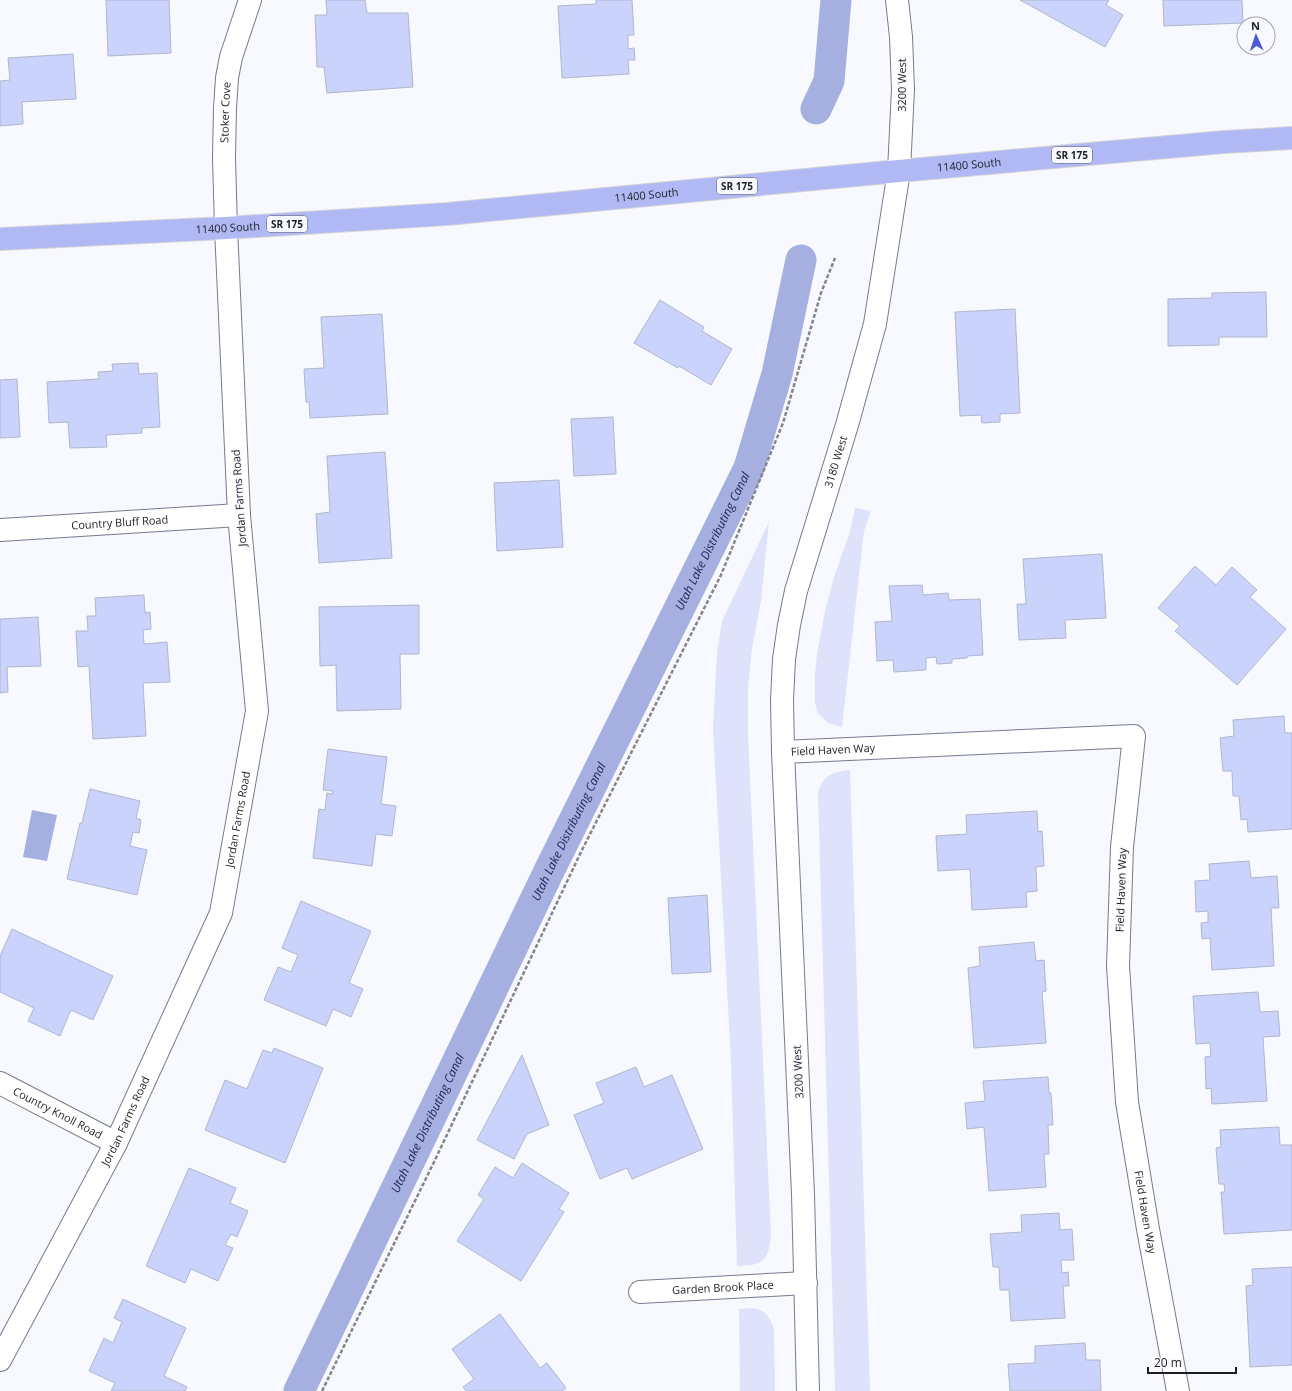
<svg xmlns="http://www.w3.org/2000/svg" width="1292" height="1391" font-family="'Open Sans',sans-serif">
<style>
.green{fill:#dee3fb}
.water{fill:#a5b0e0}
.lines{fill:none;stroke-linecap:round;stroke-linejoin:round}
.canal{stroke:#a5b0e0;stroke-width:31}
.building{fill:#cad3fb;stroke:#b0b6cc}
.minor-casing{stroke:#757a8f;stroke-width:24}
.major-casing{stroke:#d6d6d8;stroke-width:24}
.path{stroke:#85868d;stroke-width:2.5;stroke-dasharray:4 2;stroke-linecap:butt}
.minor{stroke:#fff;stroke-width:22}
.major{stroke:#b0b9f3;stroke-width:22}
.labels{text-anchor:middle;stroke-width:3;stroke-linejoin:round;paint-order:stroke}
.shield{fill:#f8f9fe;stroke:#5e5f67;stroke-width:1}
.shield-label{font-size:10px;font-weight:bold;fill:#1c1d26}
.street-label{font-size:11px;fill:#1c1d26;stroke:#f8f9fe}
.water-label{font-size:12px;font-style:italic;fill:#1d215a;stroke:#f8f9fe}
</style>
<rect width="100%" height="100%" fill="#f8f9fe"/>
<!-- green -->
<path class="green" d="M855 508 871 511 864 531 842 727 828 723 817 712 815 702V675L817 654 825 611 835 574 850 532Z
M769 522 761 601 752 649 748 687V735L771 1234C769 1261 763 1266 737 1266L731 1062 713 729 717 652 722 621Z
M850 770 870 1391H835L818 793C822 776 833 771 850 770Z
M751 1308C764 1309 771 1317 774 1330L775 1391H740L739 1309Z"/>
<!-- water -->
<path class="water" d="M32 810 57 815 47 861 23 857Z"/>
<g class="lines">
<!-- canal -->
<g class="canal">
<path d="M816 109 829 81 836 0"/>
<path id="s1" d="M299 1391 550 869 749 468 777 374 801 260"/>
</g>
</g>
<!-- building -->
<path class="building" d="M106 0H169L171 53 108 56Z
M326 0H365L367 13H408L413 87 327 93 324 67H317L315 15H327Z
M596 0H632L634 35H628V49L634 48 635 60H628L629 74 562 78 558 6 596 4Z
M1020 0H1109L1106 5 1123 15 1105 47Z
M1163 0H1242L1243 23 1164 26Z
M73 54 76 99 22 102 23 124 0 126V81L10 80 8 58Z
M1266 292 1267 337H1219V345L1168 346V299L1212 298V293Z
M660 300 704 327 702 331 732 349 711 385 679 366 678 368 634 343Z
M1015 309 1020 413 1000 414V422L982 423 981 415 960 416 955 312Z
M382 314 388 414 310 418 309 402H306L304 369 324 368 321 317Z
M138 363 139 374 157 373 160 427 142 428V433L106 435 107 447 70 448 68 422 49 423 47 382 99 379 98 372 113 371 112 364Z
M17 379 20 437 0 438V380Z
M613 417 616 474 574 476 571 419Z
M385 452 392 558 319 563 316 514 330 512 327 456Z
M559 480 563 547 497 551 494 483Z
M1102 554 1106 618 1065 620 1066 638 1019 640 1017 604H1026L1023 559Z
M1195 566 1216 585 1232 567 1257 590 1250 597 1286 629 1237 685 1175 631 1180 626 1158 608Z
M922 585 923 595 948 593 949 600 980 599 983 655 967 656V658L952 659V663L937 664 936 657 926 658V670L894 672 893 660 877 661 875 622 892 621 889 586Z
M144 595 145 613 150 612 151 629 143 630 144 644 167 642 170 682 143 683 146 736 93 739 89 666 78 667 76 631H88L87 616H96L95 598Z
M419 605V654H400L401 709 337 711 336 665 320 666 319 607Z
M38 617 41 666 7 667 8 692 0 693V619Z
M1284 716 1285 733H1292V829L1248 832 1247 819 1241 820 1239 796H1233L1232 771H1223L1220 738 1234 736 1233 720Z
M328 749 387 757 381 804 396 806 392 836 376 834 372 866 313 858 319 809 325 810 327 793 332 794 333 791 323 790Z
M90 789 140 801 136 818 141 820 139 833 133 832 130 846 147 850 137 895 67 879 80 823H82Z
M1037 811 1038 832 1042 831 1044 866 1036 867 1037 891 1026 892 1027 907 972 910 970 869 938 871 936 836 967 834 966 815Z
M1249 861 1251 878 1277 876 1279 908H1271L1274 966 1212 970 1210 938 1202 939 1201 923 1208 922V911L1196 912 1195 881 1210 880 1209 864Z
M707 895 711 972 672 974 668 898Z
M301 901 371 931 349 983 363 989 351 1017 333 1009 326 1026 264 1000 278 967 291 972 298 955 282 948Z
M12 929 113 976 93 1020 71 1010 60 1036 28 1021 34 1008 0 992V956Z
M1034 942 1036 961 1044 960 1046 991 1042 992 1046 1043 974 1048 968 968 980 966 979 947Z
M1258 992 1260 1012 1278 1011 1280 1036 1263 1037 1267 1101 1212 1104 1211 1088 1206 1089 1205 1057 1211 1056 1210 1043 1196 1044 1193 996Z
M274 1048 323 1068 285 1163 205 1130 225 1080 247 1089 263 1050 272 1053Z
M522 1055 549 1125 527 1134 514 1159 477 1140Z
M636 1067 644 1087 672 1075 703 1149 632 1179 627 1168 600 1179 574 1115 604 1103 596 1083Z
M1048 1077 1049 1093H1051L1053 1125H1048L1049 1154H1044L1046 1187 989 1191 984 1127 967 1129 965 1103 985 1101 983 1081Z
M1279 1127 1280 1145H1292V1230L1224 1234 1221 1192H1225L1224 1184H1219L1216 1148 1221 1147 1220 1130Z
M522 1163 569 1193 559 1209 564 1212 521 1281 457 1241 484 1199 478 1195 495 1167 513 1178Z
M189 1168 236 1188 230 1203 248 1211 237 1237 231 1234 225 1245 233 1248 218 1281 191 1269 185 1283 146 1266Z
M1059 1213 1060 1230 1072 1229 1074 1260H1061L1062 1273 1068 1272 1069 1286H1063L1065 1318 1011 1321 1009 1290H1000L999 1267H993L990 1234 1022 1232 1021 1215Z
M1292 1267V1365L1250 1367 1246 1286 1253 1285 1252 1269Z
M123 1299 186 1328 164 1376 187 1387 185 1391H111L115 1383 89 1371 104 1338 113 1343 122 1322 114 1318Z
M500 1314 540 1368 547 1363 566 1388 562 1391H466L463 1387 474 1379 452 1349Z
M1085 1343 1086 1360H1100L1101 1391H1010L1008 1364 1035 1363V1346Z"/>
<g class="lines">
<!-- minor casing -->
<g class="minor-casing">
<g id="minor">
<path id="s2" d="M0 530 239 515"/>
<path id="s3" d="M783 752 1134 736 1122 847 1118 966 1127 1102 1148 1229 1178 1391"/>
<path id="s4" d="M0 1083 116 1143"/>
<path id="s5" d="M640 1292 806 1283"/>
<path id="s6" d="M0 1360 116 1143 221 913 257 711 239 515 226 228 224 158 225 108 227 78 231 57 250 0"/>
<path id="s7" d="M808 1391 803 1194 783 752 782 700 784 659 789 625 796 591 847 425 875 324 899 171 903 89 901 37 897 0"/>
</g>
</g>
<!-- major casing -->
<g class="major-casing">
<g id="major">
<path id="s8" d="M0 239 226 228 447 214 899 171 1224 142 1292 138"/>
</g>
</g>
<!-- path -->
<path class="path" d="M322 1391 434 1162 581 852 721 575 783 423 821 293 835 258"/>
<!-- minor -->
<use href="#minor" class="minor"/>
<!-- major -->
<use href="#major" class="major"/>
</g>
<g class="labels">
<!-- shield labels -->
<g class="shield">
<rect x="1052" y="147" width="40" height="16" rx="3"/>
<rect x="717" y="178" width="40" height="16" rx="3"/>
<rect x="267" y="216" width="40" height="16" rx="3"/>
</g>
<g class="shield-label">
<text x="1072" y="159">SR 175</text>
<text x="737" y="190">SR 175</text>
<text x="287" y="228">SR 175</text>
</g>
<!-- street labels -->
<g class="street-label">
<text transform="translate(902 85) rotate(-90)" y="4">3200 West</text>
<text dy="4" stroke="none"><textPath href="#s6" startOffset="1304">Stoker Cove</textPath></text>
<text dy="4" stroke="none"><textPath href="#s8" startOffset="972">11400 South</textPath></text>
<text dy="4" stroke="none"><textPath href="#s8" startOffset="648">11400 South</textPath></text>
<text dy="4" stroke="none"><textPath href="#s8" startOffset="228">11400 South</textPath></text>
<text dy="4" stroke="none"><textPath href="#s7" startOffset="937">3180 West</textPath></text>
<text transform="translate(239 498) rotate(-94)" y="4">Jordan Farms Road</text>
<text dy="4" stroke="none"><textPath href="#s2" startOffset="120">Country Bluff Road</textPath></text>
<text dy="4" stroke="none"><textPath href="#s3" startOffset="50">Field Haven Way</textPath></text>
<text dy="4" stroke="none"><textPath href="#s6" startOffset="594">Jordan Farms Road</textPath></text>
<text transform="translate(1121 890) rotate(-88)" y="4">Field Haven Way</text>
<text transform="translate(798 1072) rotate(-93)" y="4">3200 West</text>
<text dy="4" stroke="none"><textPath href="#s4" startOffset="65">Country Knoll Road</textPath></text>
<text dy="4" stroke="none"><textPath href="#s6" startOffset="270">Jordan Farms Road</textPath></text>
<text dy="4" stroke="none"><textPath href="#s3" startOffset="830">Field Haven Way</textPath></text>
<text dy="4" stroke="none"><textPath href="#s5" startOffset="83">Garden Brook Place</textPath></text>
</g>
<!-- water labels -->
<g class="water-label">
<text dy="4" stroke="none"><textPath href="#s1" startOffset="945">Utah Lake Distributing Canal</textPath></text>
<text dy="4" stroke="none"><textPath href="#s1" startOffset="621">Utah Lake Distributing Canal</textPath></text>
<text dy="4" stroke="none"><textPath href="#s1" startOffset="297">Utah Lake Distributing Canal</textPath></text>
</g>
</g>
<!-- north arrow -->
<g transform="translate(1256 36) rotate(357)"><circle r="19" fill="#f8f9fe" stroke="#a0a1a8"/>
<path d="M0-3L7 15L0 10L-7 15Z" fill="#505ad0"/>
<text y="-6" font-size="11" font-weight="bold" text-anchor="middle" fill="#1c1d26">N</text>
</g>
<!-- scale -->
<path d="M1148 1367v6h88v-6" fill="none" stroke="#1c1d26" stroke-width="2"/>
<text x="1154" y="1367" font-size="12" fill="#1c1d26" stroke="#f8f9fe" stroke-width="3" paint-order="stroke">20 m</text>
</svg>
